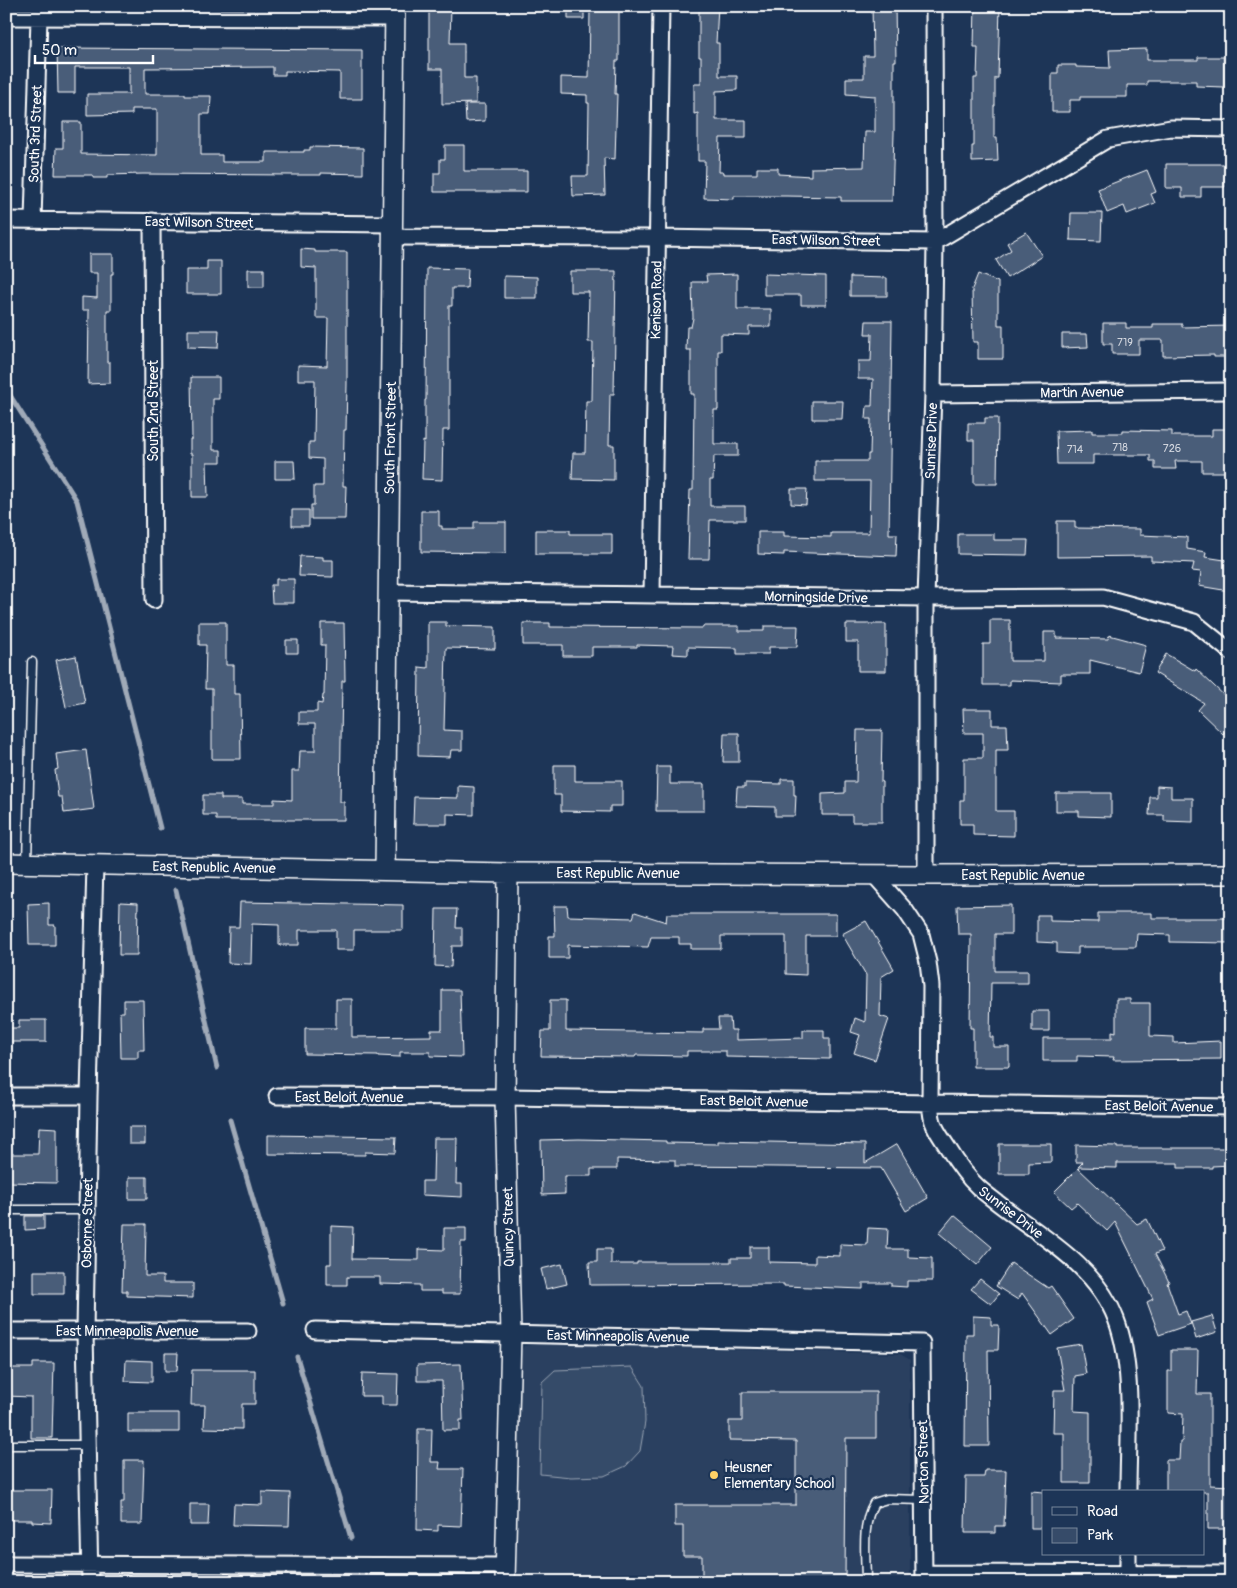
<svg xmlns="http://www.w3.org/2000/svg" width="1237" height="1588" font-family="Pangolin,sans-serif">
<style>
.built{fill:#2a4161}
.green{fill:#364b69;stroke:#9aa5b4}
.lines{fill:none;stroke-linecap:round;stroke-linejoin:round}
.stream{stroke:#a0aab8;stroke-width:5}
.building{fill:#4a5d79;stroke:#fff}
.service-casing{stroke:#fff;stroke-width:11}
.minor-casing{stroke:#fff;stroke-width:19}
.tertiary-casing{stroke:#fff;stroke-width:22}
.service{stroke:#1d3557;stroke-width:8}
.minor{stroke:#1d3557;stroke-width:15}
.tertiary{stroke:#1d3557;stroke-width:19}
.poi-dot{fill:#ffd166;stroke:#1d3557;stroke-width:2}
.labels{text-anchor:middle;stroke-width:4.5;stroke-linejoin:round;paint-order:stroke}
.number-label{font-size:11px;fill:#d2d6de}
.street-label{font-size:14px;fill:#fff;stroke:#1d3557}
.poi-label{font-size:14px;fill:#fff;stroke:#1d3557;text-anchor:start}
</style>
<rect width="100%" height="100%" fill="#1d3557"/>
<filter id="ink" filterUnits="userSpaceOnUse"><feTurbulence type="fractalNoise" baseFrequency=".02" numOctaves="2"/><feDisplacementMap in="SourceGraphic" scale="10" xChannelSelector="R" yChannelSelector="G"/><feConvolveMatrix kernelMatrix="1 2 1 2 8 2 1 2 1" color-interpolation-filters="sRGB"/></filter>
<g filter="url(#ink)">
<!-- built -->
<path class="built" d="M539 1344 900 1354 910 1360V1582H516L520 1353 524 1346Z"/>
<!-- green -->
<path class="green" d="M632 1367 644 1386 645 1422 640 1451 626 1466 604 1476 571 1477 540 1474 542 1382 555 1370Z"/>
<g class="lines">
<!-- stream -->
<path class="stream" d="M6 389 77 501 160 828
M176 890 217 1068
M230 1120 283 1303
M297 1357 351 1538"/>
</g>
<!-- building -->
<path class="building" d="M429 6H451L450 43H464V78H476V103L442 104V69H429Z
M568 6H584V19H568Z
M699 6H718L716 43H719V76H737V90L716 91V120H746V138H720L719 172H723V174H757V168H778V174L811 176V168L864 167 865 132H875V96L846 94V78H864V56H873L872 6H895L896 61H894V133L892 201H841V197L786 196H734V199L704 198 705 161H698V113L694 114V84H701V57H699Z
M975 6H1000L998 78H995V106H994V138H997L998 161 972 162V146H974V78H977L978 47H974Z
M590 11H619V61H616L615 94H617L615 159 604 158 605 195 573 196 572 176H588L589 103H587V95L561 94V77L589 78Z
M57 48 362 50V99H340V72L285 71V75H273V67L145 68V94H185V96H211L210 114H201V155H222V162H266V152H304V150H310V147L363 148V174L321 173V175H292L143 174 107 175V178H93V175H55L56 148H63V122H81V154L157 155V109H132V114L87 115V94H129V67H75V93H58Z
M1147 49V60H1198V57H1224V87L1196 86V81H1147V85H1127V97H1080V100H1070V112H1052V73H1058V65H1076V67L1110 68 1109 50Z
M465 104H485V121L466 122Z
M445 145H464V171H527V192H434V173H440V159H445Z
M1166 164H1225V187H1201V197H1182V188H1166Z
M1147 170 1156 192 1151 194 1155 203 1127 214 1124 206 1107 213 1098 189Z
M1071 213H1102L1101 241 1070 240Z
M1026 232 1042 256 1007 278 996 260 1011 250 1007 243Z
M301 249 315 250V252H347V384L346 430H344L343 486H346L345 519H311V505H314V486H323V459L309 458V442H314L315 380H298V365L327 366 328 318H316V268L301 267Z
M89 254H113V274H111V310H107V362H110V383L88 384 89 310H82V297L97 298V273H89Z
M207 261H221V294H186V270H207Z
M427 268 468 269 467 288H452V306H449V430H443L442 480 422 479 423 441 425 442V400H426Z
M248 269H264V287H248Z
M570 271H616L614 394H610L609 445H614V480L572 479 573 453H585L586 401H592L593 342H588L589 292H570Z
M737 274V309H771V327H749V335L721 334V351H718V410H714V444H738V456H714L713 480H710V506H745V520H710L709 559H688L690 490H693L694 394H691V350H686L687 327H691L693 318 692 282H707L706 275Z
M764 274 826 276V305H801V295H764Z
M978 274 998 282V325H1003V359H978V342H973L972 289Z
M504 276 537 277V298H504Z
M850 277 887 278V296H850Z
M866 321H892L889 534H897L896 556 784 552V555L758 554V532H784V536L831 537V533H869L870 481H815V461H868V454H870L871 419H866L867 406H872L873 379H858V361H871L872 334H865Z
M1103 323H1126V328H1153V324H1182V327L1231 326 1230 357H1214V355L1163 356V340H1139V354H1112V344H1103Z
M188 330H219L218 348 188 347Z
M1062 334H1087L1088 347 1062 348Z
M191 377H219V399H213V450H221V462H207L208 497H192V454H190V439H192Z
M812 401H843L842 419H812Z
M985 418H998L997 484H974V440H968V423H985Z
M1212 429H1228V431H1231V472H1202V461H1175L1176 469H1155V461H1150V455H1093V464H1057L1056 431 1092 430V433H1123V430L1172 431V436H1212Z
M275 461H294L295 479H275Z
M791 489H807L806 505 791 504Z
M292 510H309V526H292Z
M421 511H439V526H442V529H474V522H506V553L421 552Z
M1057 521H1075V528L1140 529V535L1187 537V549L1206 552 1205 557 1231 561 1229 591 1199 586 1201 572 1192 571 1194 563 1151 561V556L1057 557Z
M536 530H570V534H612V554H536Z
M958 534H994V540H1028L1027 555 958 554Z
M300 556 323 557V560H333V577L299 576Z
M276 579H294V603H272L271 585H276Z
M990 620H1010V661H1044V632H1056V638L1108 639 1109 635 1146 645 1139 672 1090 660V674H1061V682L1010 680V685H983V644H990Z
M199 622H226V665H234V694H240L241 759H212V689H205L206 645H199Z
M428 622H446V626L495 627V649L446 648 444 730 462 731V750H451L450 757 418 756 419 667 428 668Z
M321 623H344L345 681H342L340 802H344V820H216V815H203V795H221V799H242V804H274V799L292 800V771H299L300 751H315V724H299V712H317V703L322 704 323 695H324L325 645H321Z
M523 623H550V627L703 628V626H739V631H764V626H798L797 647H769V654H737V648L688 647V655L672 654 673 646 637 645V647H592V656H563V645H523Z
M846 624H886V671H858V642H846Z
M286 640H298V653H286Z
M1166 654 1195 671 1196 669 1231 702V726L1223 734 1198 710 1204 703 1155 673Z
M76 656 85 703 66 707 56 660Z
M963 709H992V725H1007L1008 750H996V811H1014V836L973 835V824H960V800H964V758H983V733H964Z
M857 730H882L881 782H882V822H852V815H822V794L845 793V782H856Z
M724 733H739V762H723Z
M86 750 94 809 64 813 62 797H58L55 770 58 769 56 754Z
M554 765H575V781H622V806H610V812L561 811V795H554Z
M657 767H670V784H704V811H656Z
M781 779H794V795H796L795 816H775V807L736 806 737 787H745V783L781 784Z
M458 786 474 787V815L447 814V824H413L414 797 458 798Z
M1157 786 1171 787V798H1193V822L1164 821V815H1149L1150 797H1157Z
M1056 793H1111V817L1079 816V811H1056Z
M120 902 138 903 137 955H119Z
M240 902 403 905V930H354V950H336V930H299V945H279V925L252 924 251 964 228 963 229 927H239Z
M49 903V925H55V945H29L28 904Z
M1011 905V934H995V971H1028V983H991L990 1037H993V1047H1009V1067H973V1028H970L971 934H958L957 906Z
M554 906H567L568 916 633 918 635 912 666 922 667 914H836V936H806V975L786 974V936H721V949H691V944H679V937H651L648 947 568 945V958H549V936H555Z
M436 909H457L456 928H462V946H452L451 967 435 966Z
M1098 913H1152V918H1231V943L1170 942V935L1137 934 1136 947H1078V954L1057 953V943L1037 942V915H1050V921L1098 922Z
M866 921 894 969 881 977 880 1016 889 1019 875 1060 854 1053 860 1035 851 1032 855 1018 865 1022 866 975 842 934Z
M442 990H460L462 1057 430 1056V1052H400V1057L378 1056V1055L305 1054V1028H336V999H352V1037L431 1036V1030H442Z
M1116 999H1130V1003H1150V1036L1174 1037V1043L1221 1041V1059L1113 1060 1114 1057 1077 1056V1061H1043V1038H1112V1031L1116 1032Z
M124 1000H143L144 1050H138V1058H121L120 1012H124Z
M550 1000H566V1031L703 1033V1029H719L718 1018H730L731 1030H736V1040L803 1038V1030H824V1038H830V1059L726 1057V1051H687V1056L636 1055 635 1057 541 1056 542 1031H550Z
M1032 1011H1049V1031H1032Z
M19 1020H46V1042H6V1028H19Z
M39 1127 57 1128V1183L6 1182V1154H38Z
M129 1127H145V1144H129Z
M268 1135 396 1137 395 1153 365 1152V1155L268 1154Z
M434 1138H457L456 1184H462V1197L422 1195V1181H433Z
M579 1139 666 1141V1143L718 1144V1141L865 1144V1163L897 1144 928 1198 906 1211 881 1168 675 1166V1160L617 1159V1169H591V1176H565V1194L542 1195 541 1140Z
M999 1144H1051V1162L1029 1163V1174H999Z
M1076 1145 1117 1146V1148H1231V1165L1212 1166V1168H1178V1163H1117V1168L1078 1167 1083 1162H1076Z
M1078 1168 1137 1224 1147 1219 1162 1251 1155 1254 1169 1282 1167 1283 1178 1314 1186 1311 1191 1324 1159 1335 1147 1302 1153 1299 1115 1222 1107 1231 1077 1203 1071 1208 1054 1192Z
M129 1177H147V1199H129Z
M954 1215 992 1247 977 1265 939 1233Z
M25 1216H44V1229L25 1230Z
M124 1224H146L145 1276H163V1283H193V1298L127 1296V1291H122Z
M331 1226 353 1227 352 1259 419 1260V1249L444 1250V1228H466V1242H461L460 1294H442V1291H420V1285L380 1284V1277H347V1285H327V1264H331Z
M868 1228 888 1229 887 1249H908V1257L932 1258V1281H907V1287L891 1286V1283H863V1289L784 1286V1284L590 1285 589 1262H597V1249H611V1264H637V1262H731V1258H750V1247H769V1262L815 1263V1255L840 1256V1244L867 1245Z
M1011 1263 1048 1288 1051 1286 1074 1319 1052 1335 1022 1293 1018 1300 996 1286Z
M562 1264 567 1284 546 1289 541 1269Z
M34 1271H64V1294H34Z
M980 1279 999 1294 991 1304 971 1289Z
M973 1316 991 1317V1325H999L998 1350H988L989 1446H965L966 1334H973Z
M1212 1316 1217 1332 1196 1339 1191 1322Z
M1081 1344 1086 1374 1075 1376 1074 1411 1090 1412V1483H1064V1433H1053L1054 1390H1065L1057 1348Z
M1171 1350H1198L1197 1394H1210V1485L1231 1486V1529H1208V1492H1166V1460H1179L1180 1442H1182L1183 1414 1168 1413V1371H1171Z
M165 1353H178L177 1371H165Z
M126 1360 152 1361V1382L125 1381Z
M33 1363H54L52 1438H31V1397L6 1396V1368H33Z
M461 1364 463 1420H460V1430H443L442 1381H417V1365Z
M192 1370H255V1404H242V1429L204 1428 205 1405H191Z
M362 1373 398 1374 397 1405H382V1396H361Z
M742 1392H876V1438H846L845 1582H702V1556H683V1526H675V1505H796V1441L729 1440V1421H742Z
M128 1413H179V1432H128Z
M418 1429H432L431 1462H440L439 1469H463L461 1526 438 1525V1531L417 1530Z
M124 1460H144L142 1524H121V1502H124Z
M985 1470H1006L1004 1526H995V1533H965L966 1477H984Z
M6 1490H52L51 1523 32 1522V1520H6Z
M1031 1491 1044 1492 1043 1528H1031Z
M262 1492 290 1493 289 1526 233 1525 234 1504 262 1505Z
M190 1504H209L208 1525H190Z"/>
<g class="lines">
<!-- service casing -->
<g class="service-casing">
<path id="service" d="M27 863 32 662
M6 1210H87
M6 1445H88
M866 1582C866 1557 861 1525 874 1503L887 1499 923 1500"/>
</g>
<!-- minor casing -->
<g class="minor-casing">
<path id="minor" d="M6 17 395 18
M6 220 392 224
M33 220 39 17
M152 221 154 600
M392 237 657 238 935 242 1108 139 1171 128 1231 129
M933 394 1231 391
M388 592 926 598 1103 597 1194 622 1231 652
M652 595 661 6
M874 875 905 910 921 934 928 962 931 986 930 1103C931 1109 931 1116 933 1122 936 1131 943 1140 948 1148 956 1161 967 1177 978 1187 1023 1227 1094 1259 1116 1319 1135 1368 1128 1439 1128 1492
M926 875V598L933 394 935 242 934 6
M6 1096H89
M277 1096 505 1097 1231 1107
M315 1330 922 1343 924 1582
M6 1331H248
M6 1564 505 1566
M924 1573 1231 1574
M90 1582 85 1332 89 1096 95 864
M1128 1582V1554"/>
</g>
<!-- tertiary casing -->
<g class="tertiary-casing">
<path id="tertiary" d="M6 863 508 873 926 875 1231 874
M385 870 395 6
M505 1582 511 1334 505 1097 508 873"/>
</g>
<!-- service -->
<use href="#service" class="service"/>
<!-- minor -->
<use href="#minor" class="minor"/>
<!-- tertiary -->
<use href="#tertiary" class="tertiary"/>
</g>
</g>
<!-- markers -->
<circle class="poi-dot" cx="714" cy="1475" r="5"/>
<g class="labels">
<!-- number labels -->
<g class="number-label">
<text x="1125" y="346">719</text>
<text x="1120" y="451">718</text>
<text x="1172" y="452">726</text>
<text x="1075" y="453">714</text>
</g>
<!-- street labels -->
<g class="street-label">
<text transform="translate(35 134) rotate(-88)" y="5">South 3rd Street</text>
<text transform="translate(199 222) rotate(1)" y="5">East Wilson Street</text>
<text transform="translate(826 240) rotate(1)" y="5">East Wilson Street</text>
<text transform="translate(656 300) rotate(-89)" y="5">Kenison Road</text>
<text transform="translate(1082 392) rotate(-1)" y="5">Martin Avenue</text>
<text transform="translate(153 411) rotate(-90)" y="5">South 2nd Street</text>
<text transform="translate(390 438) rotate(-89)" y="5">South Front Street</text>
<text transform="translate(931 441) rotate(-88)" y="5">Sunrise Drive</text>
<text transform="translate(816 597) rotate(1)" y="5">Morningside Drive</text>
<text transform="translate(214 867) rotate(1)" y="5">East Republic Avenue</text>
<text x="618" y="878">East Republic Avenue</text>
<text x="1023" y="880">East Republic Avenue</text>
<text x="349" y="1102">East Beloit Avenue</text>
<text transform="translate(754 1101) rotate(1)" y="5">East Beloit Avenue</text>
<text transform="translate(1159 1106) rotate(1)" y="5">East Beloit Avenue</text>
<text transform="translate(1011 1212) rotate(37)" y="5">Sunrise Drive</text>
<text transform="translate(87 1223) rotate(-89)" y="5">Osborne Street</text>
<text transform="translate(508 1227) rotate(-91)" y="5">Quincy Street</text>
<text x="127" y="1336">East Minneapolis Avenue</text>
<text transform="translate(618 1336) rotate(1)" y="5">East Minneapolis Avenue</text>
<text transform="translate(923 1462) rotate(-91)" y="5">Norton Street</text>
</g>
<!-- poi labels -->
<g class="poi-label">
<text x="724" y="1472">Heusner<tspan x="724" dy="16">Elementary School</tspan></text>
</g>
</g>
<!-- margin -->
<rect width="1237" height="1588" fill="none" stroke="#1d3557" stroke-width="25"/>
<rect x="12" y="12" width="1212" height="1563" fill="none" stroke="#fff" stroke-width="2" filter="url(#ink)"/>
<!-- legend -->
<rect x="1042" y="1490" width="162" height="65" fill="#1d3557" stroke="#77869a"/>
<rect x="1052" y="1507" width="25" height="8" fill="#1d3557" stroke="#77869a"/>
<text x="1087" y="1516" font-size="15" fill="#ffffff">Road</text>
<rect x="1052" y="1528" width="25" height="15" fill="#364b69" stroke="#77869a"/>
<text x="1087" y="1540" font-size="15" fill="#ffffff">Park</text>
<!-- scale -->
<path d="M35 55v8h118v-8" fill="none" stroke="#ffffff" stroke-width="2.5"/>
<text x="42" y="55" font-size="15" fill="#ffffff" stroke="#1d3557" stroke-width="4" paint-order="stroke">50 m</text>
</svg>
